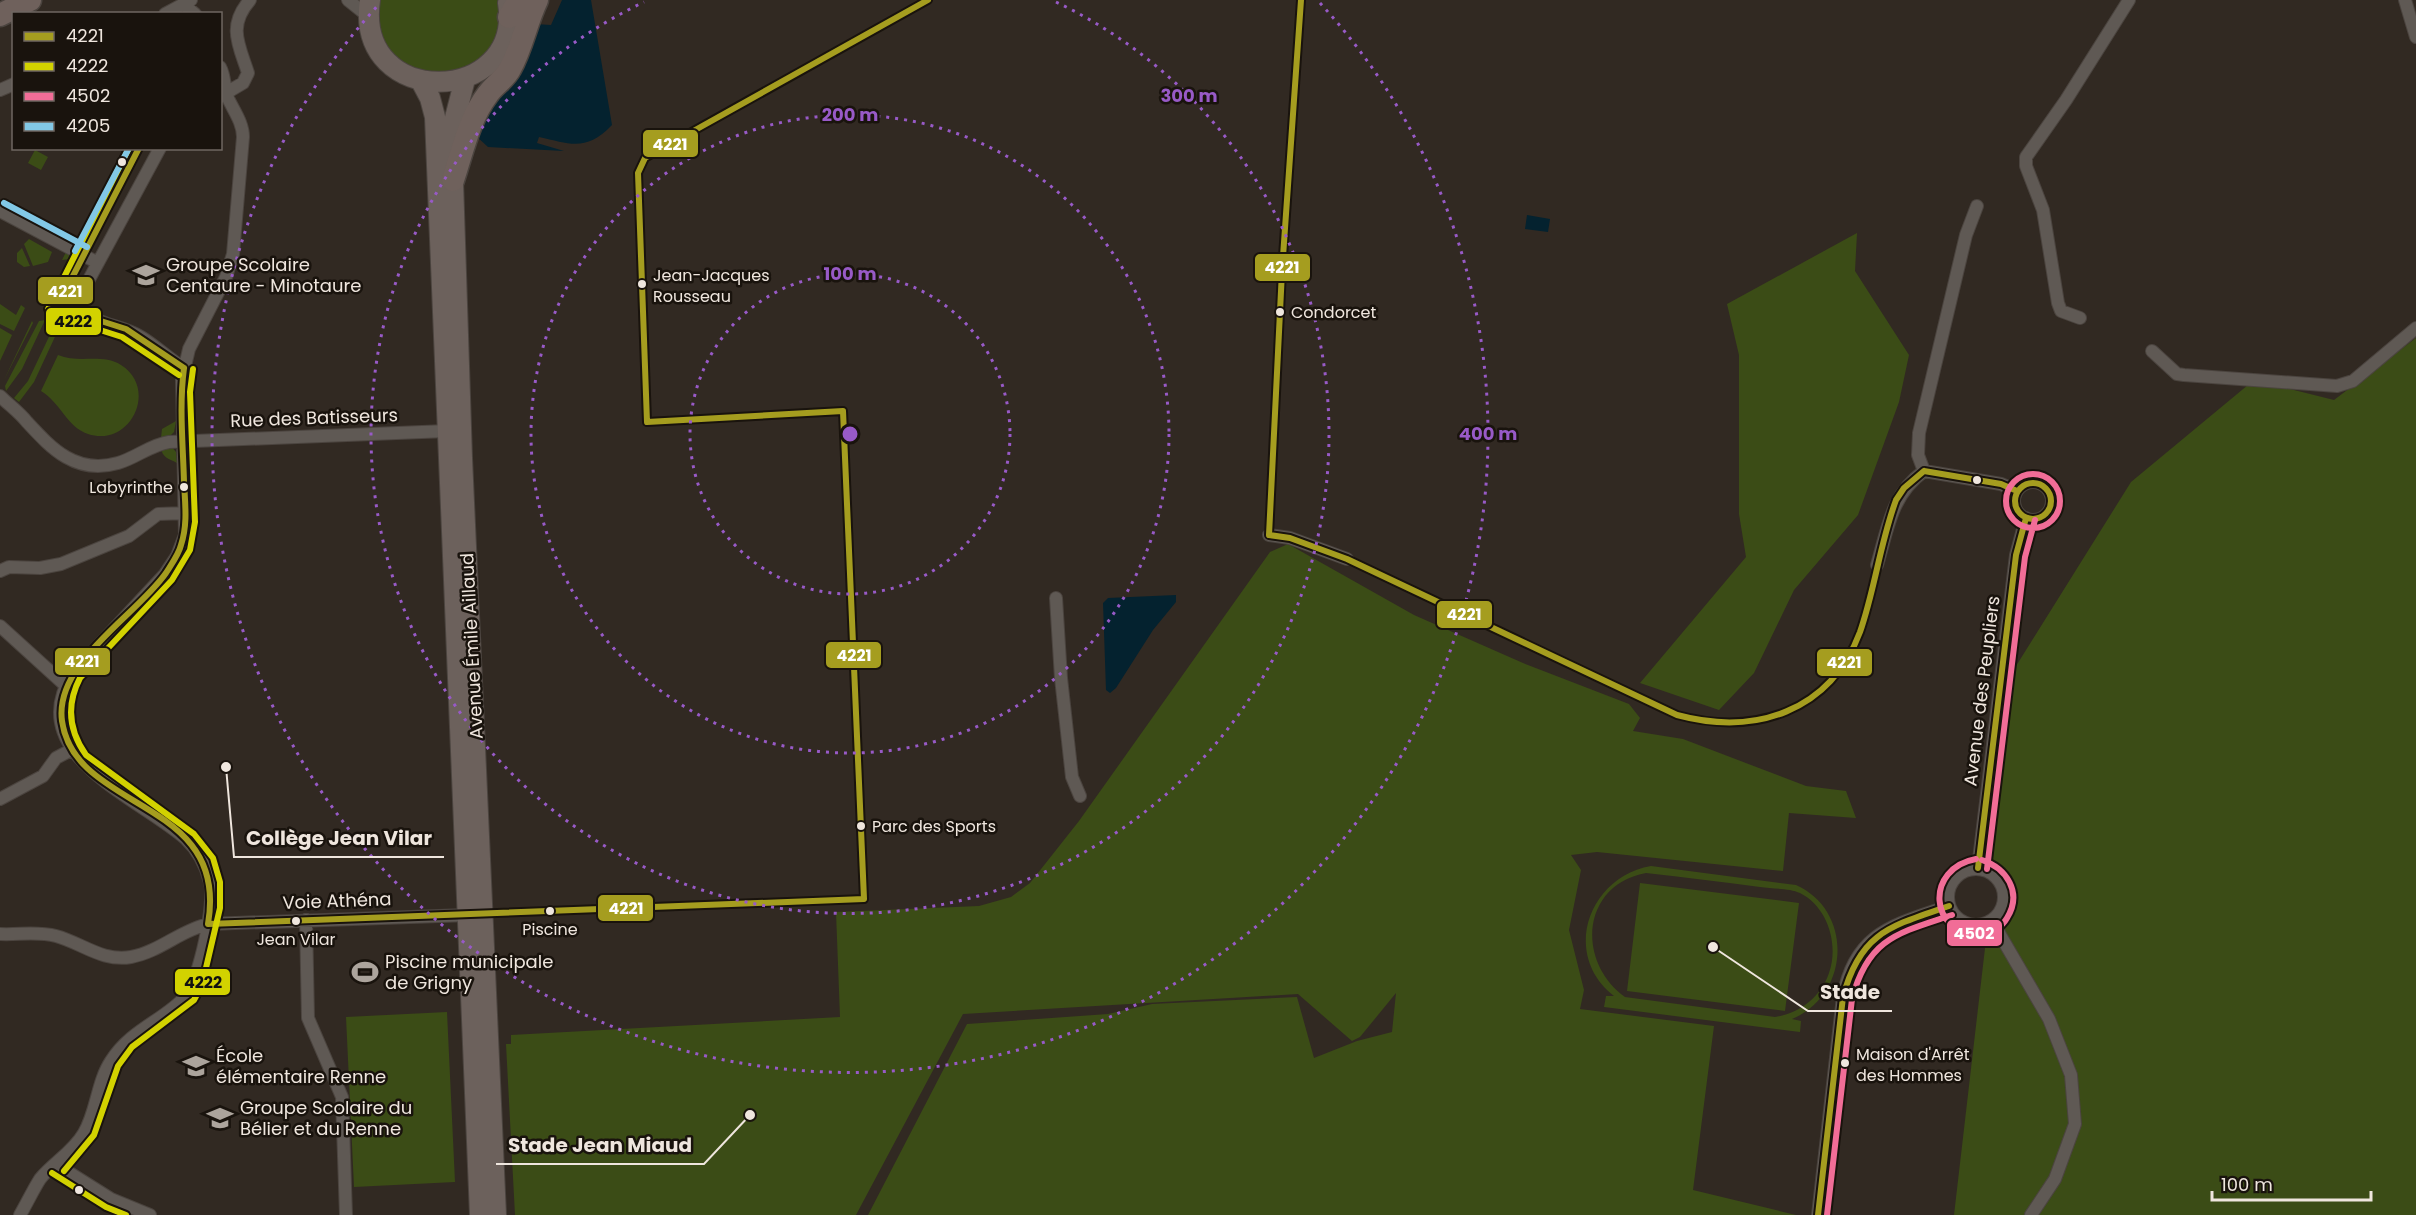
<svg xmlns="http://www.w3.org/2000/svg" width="2416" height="1215" font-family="Poppins,sans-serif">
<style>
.green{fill:#3b4c16;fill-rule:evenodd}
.water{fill:#04222f}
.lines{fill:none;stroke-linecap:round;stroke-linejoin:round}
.street-casing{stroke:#4b443f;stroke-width:14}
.primary-casing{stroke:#4b443f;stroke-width:22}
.highway-casing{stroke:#4b443f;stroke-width:25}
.street{stroke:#5f5954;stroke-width:12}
.primary{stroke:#6c615c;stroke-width:20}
.highway{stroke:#6f615c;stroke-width:22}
.bus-1-casing{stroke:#19130d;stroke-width:10}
.bus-2-casing{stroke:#19130d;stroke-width:10}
.bus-3-casing{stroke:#19130d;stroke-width:10}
.bus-4-casing{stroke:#19130d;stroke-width:10}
.bus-1{stroke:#a59d1f;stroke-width:6}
.bus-2{stroke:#d2d200;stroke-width:6}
.bus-3{stroke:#f16d97;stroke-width:6}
.bus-4{stroke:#82c8e6;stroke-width:6}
.ring{fill:none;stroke:#985ac7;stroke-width:3;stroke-dasharray:3 6}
.bus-dot{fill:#efe6de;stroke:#19130d;stroke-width:2}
.labels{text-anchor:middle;stroke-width:5;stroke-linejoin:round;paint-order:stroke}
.bus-label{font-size:16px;fill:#efe6de;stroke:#19130d;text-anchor:start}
.poi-label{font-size:18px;fill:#efe6de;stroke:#19130d;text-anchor:start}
.street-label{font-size:18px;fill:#efe6de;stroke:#19130d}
.centre{fill:#985ac7;stroke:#19130d;stroke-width:3}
.ring-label{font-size:18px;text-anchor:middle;font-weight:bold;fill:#985ac7;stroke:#19130d;stroke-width:5;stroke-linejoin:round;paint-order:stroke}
.leader{fill:none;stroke:#efe6de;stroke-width:2}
.callout-dot{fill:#efe6de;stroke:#19130d;stroke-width:2}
.callout-label{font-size:20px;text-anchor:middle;font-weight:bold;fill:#efe6de;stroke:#19130d;stroke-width:5;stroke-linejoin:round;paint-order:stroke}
.line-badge{stroke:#19130d;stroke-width:2}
.badge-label{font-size:16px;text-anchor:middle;font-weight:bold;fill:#fff}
.pale-badge-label{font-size:16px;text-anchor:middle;font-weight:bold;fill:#111}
</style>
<rect width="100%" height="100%" fill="#312922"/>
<!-- green -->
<path class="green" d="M377 0H501C500 11 501 26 497 37 484 73 423 87 397 59 381 43 377 21 377 0Z
M35 150 48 157 41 170 28 163Z
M1857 233 1855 271 1909 355 1899 402 1858 515 1794 590 1754 673 1719 710 1640 683 1746 557 1739 514V355L1727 304Z
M29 239 52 252 48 262 33 266 24 244Z
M22 248 30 266 24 267 17 262V253Z
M66 252 74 260 54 301H43V298L53 297 60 281H51L53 277 64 276 70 259 62 260Z
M0 304 16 315 21 305 25 308 14 331 0 324Z
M45 320 22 369 6 391 5 386 39 321Z
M32 321 33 323 4 380Z
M56 322 60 326 34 382 19 402 14 398 28 381Z
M0 328 12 335 0 361Z
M2416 338V1215H1954L1987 931 2006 913 2010 886 1990 861 2016 666 2131 482 2254 380 2334 400Z
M58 355C79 364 102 353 121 365 159 389 130 448 88 434 67 427 60 402 41 391Z
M176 421 174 432 169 437 161 438 162 429Z
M171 446 176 452 177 463C168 458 162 458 161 447Z
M1288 544 1414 615 1523 663 1629 704 1640 718 1633 731 1683 739 1806 786 1846 791 1856 818 1789 813 1783 871 1597 852 1571 855 1581 870 1569 930 1584 990 1580 1009 1714 1026 1693 1190 1796 1215H868L967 1024 1108 1014 1152 1004 1297 997 1314 1058 1357 1041 1392 1032 1396 993 1360 1037 1352 1041 1298 994 963 1014 856 1215H515L506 1044H511V1035L840 1017 836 912 979 906 1011 897 1030 883 1079 821 1270 552Z
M1651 866 1796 885C1854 911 1850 995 1792 1019L1801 1021 1800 1032 1604 1007 1606 996H1614C1561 955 1588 877 1651 866ZM1646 873C1684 877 1722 882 1760 887 1772 889 1790 888 1800 893 1828 907 1839 945 1829 973 1821 997 1800 1013 1775 1017L1625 997C1576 962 1581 885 1646 873Z
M1640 883 1799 903 1785 1011 1627 991Z
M447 1012 455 1182 354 1187 346 1017Z"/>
<!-- water -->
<path class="water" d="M562 0H591L612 125C586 152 571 144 539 137L537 143 564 151 488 147 475 135 535 24 551 25Z
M1527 215 1550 219 1548 232 1525 229Z
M1176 595V602L1153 630 1116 688 1110 693 1106 690 1103 603 1108 598Z"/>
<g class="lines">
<!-- street casing -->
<g class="street-casing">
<path id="street" d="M348 0 368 16
M2405 0 2416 37
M183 4 195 14
M165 14 191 0
M0 90 14 84
M221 96 243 83 248 73C239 45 227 26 250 0
M0 211 98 263
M77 300C94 329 115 321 141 337 156 346 169 359 184 368
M62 309 75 302 86 285 160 148
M2080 318 2061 311 2058 303 2043 210 2026 166V157L2066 100 2129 0
M2152 351 2177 374 2184 375 2337 386 2353 381 2416 328
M0 396C9 405 19 412 27 422 52 449 76 475 118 463 136 458 150 445 169 442L447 431
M1924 471 1918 455 1919 433 1966 235 1977 206
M1924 471 2001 484 2017 491
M2014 501a19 19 0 1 1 38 0a19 19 0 1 1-38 0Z
M1269 535 1290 538 1347 559
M1877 565C1888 528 1891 495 1924 471
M0 571 9 567 40 568 61 564 129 536 158 514 186 513
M1056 598 1061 678 1072 777 1080 796
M0 626 65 685
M0 799 43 776 56 758 71 750
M1978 868 2016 555 2026 518
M1948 897a28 28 0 1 1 56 0a28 28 0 1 1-56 0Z
M306 920 308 1018 342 1097 346 1215
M1992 921 2049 1019 2071 1075 2075 1124 2055 1179 2031 1215
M0 934C19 935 37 931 56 936 82 943 102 962 131 957 159 952 181 930 208 924L467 915
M57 1165 111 1199 150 1215
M20 1215C27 1203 33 1190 40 1179 53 1163 73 1152 84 1133 97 1111 97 1082 111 1061 131 1029 165 1020 186 996 199 980 216 902 210 882 206 866 198 850 186 839 138 797 21 754 73 673L165 574 177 556 185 535 182 379 189 349 226 277 233 254 243 137C243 122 233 110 227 96 224 86 225 76 220 67
M1818 1215 1843 997C1855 932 1894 925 1949 906"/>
</g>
<!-- primary casing -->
<g class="primary-casing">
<path id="primary" d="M370 0C354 111 524 106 508 3
M465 79 454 122 452 150 462 458 496 1215
M421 81 430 98 435 117 480 1215"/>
</g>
<!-- highway casing -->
<g class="highway-casing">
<path id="highway" d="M0 15 30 0
M509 17 519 0
M453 180C463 150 469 119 488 94 494 85 505 79 510 69 522 48 526 23 537 0"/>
</g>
<!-- street -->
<use href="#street" class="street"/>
<!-- primary -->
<use href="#primary" class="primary"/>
<!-- highway -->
<use href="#highway" class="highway"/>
<!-- bus-1 casing -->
<g class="bus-1-casing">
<path id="bus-1" d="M139 148 57 307 126 329 184 368
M184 368C179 406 183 444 184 482 185 503 188 524 181 545 179 554 171 565 166 573 136 616 54 663 62 721 75 813 230 797 208 924
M843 411 864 899
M647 422 638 173 645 158 928 0
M647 422 843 411
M1924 471 2001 484 2017 491
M2015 501a18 18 0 1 1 36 0a18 18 0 1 1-36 0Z
M1269 535 1290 538 1347 559 1677 715C1755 736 1830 712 1860 632 1875 589 1880 543 1896 500L1904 488 1924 471
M1269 535 1282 271 1301 0
M1978 868 2016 555 2026 518
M208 924 864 899
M1818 1215 1843 997C1860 932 1891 926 1949 906"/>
</g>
<!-- bus-2 casing -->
<g class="bus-2-casing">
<path id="bus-2" d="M129 148 48 309 53 315 122 337 179 375
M64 1171 94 1135 118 1066 132 1047 194 1000 202 985 220 908V882L213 858 194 834 86 755C69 731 66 705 80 678L172 580 190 550 195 522 190 392 193 369
M52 1173 106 1207 126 1215"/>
</g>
<!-- bus-3 casing -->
<g class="bus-3-casing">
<path id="bus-3" d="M2006 501a27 27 0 1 1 54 0a27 27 0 1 1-54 0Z
M1976 859C1925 868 1928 935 1981 934 1991 934 2002 927 2007 918 2023 892 2006 868 1982 860
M1987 869 2025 557 2035 520
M1827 1215 1852 999C1868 938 1898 933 1952 915"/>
</g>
<!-- bus-4 casing -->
<g class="bus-4-casing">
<path id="bus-4" d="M4 203 87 247
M75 251 129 148"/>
</g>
<!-- bus-1 -->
<use href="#bus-1" class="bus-1"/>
<!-- bus-2 -->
<use href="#bus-2" class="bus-2"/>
<!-- bus-3 -->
<use href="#bus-3" class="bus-3"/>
<!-- bus-4 -->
<use href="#bus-4" class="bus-4"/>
</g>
<!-- distance rings -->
<g class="ring">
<circle cx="850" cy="434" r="160"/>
<circle cx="850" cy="434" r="319"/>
<path d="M1056 2A479 479 0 1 1 644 2"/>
<path d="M1320 3A638 638 0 1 1 380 3"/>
</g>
<!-- icons -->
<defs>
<g id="school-bare" transform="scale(2.07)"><path d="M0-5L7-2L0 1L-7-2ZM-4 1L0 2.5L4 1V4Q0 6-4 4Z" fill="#aca49c" stroke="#19130d" stroke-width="2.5" paint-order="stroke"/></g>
<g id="stadium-bare" transform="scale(2.07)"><path d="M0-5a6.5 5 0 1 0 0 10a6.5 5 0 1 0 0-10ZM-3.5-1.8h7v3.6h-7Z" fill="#aca49c" stroke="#19130d" stroke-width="2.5" paint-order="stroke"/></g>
</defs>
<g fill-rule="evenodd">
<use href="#school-bare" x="146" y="275"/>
<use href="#stadium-bare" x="365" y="972"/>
<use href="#school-bare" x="196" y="1066"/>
<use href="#school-bare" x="220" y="1118"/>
</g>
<!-- markers -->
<g class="bus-dot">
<circle cx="122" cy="162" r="5"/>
<circle cx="642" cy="284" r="5"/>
<circle cx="1280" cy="312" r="5"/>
<circle cx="1977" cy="480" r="5"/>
<circle cx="184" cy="487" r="5"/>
<circle cx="861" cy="826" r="5"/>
<circle cx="550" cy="911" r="5"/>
<circle cx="296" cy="921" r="5"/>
<circle cx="1845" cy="1063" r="5"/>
<circle cx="79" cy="1190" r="5"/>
</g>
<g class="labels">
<!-- bus labels -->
<g class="bus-label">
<text x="653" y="281">Jean-Jacques<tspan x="653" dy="21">Rousseau</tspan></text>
<text x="1291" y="318">Condorcet</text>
<text x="173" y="493" text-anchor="end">Labyrinthe</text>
<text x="872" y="832">Parc des Sports</text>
<text x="550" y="935" text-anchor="middle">Piscine</text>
<text x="296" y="945" text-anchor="middle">Jean Vilar</text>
<text x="1856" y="1060">Maison d'Arrêt<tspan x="1856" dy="21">des Hommes</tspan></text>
</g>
<!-- poi labels -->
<g class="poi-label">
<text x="166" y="271">Groupe Scolaire<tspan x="166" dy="21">Centaure - Minotaure</tspan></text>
<text x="385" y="968">Piscine municipale<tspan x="385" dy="21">de Grigny</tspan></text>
<text x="216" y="1062">École<tspan x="216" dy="21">élémentaire Renne</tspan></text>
<text x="240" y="1114">Groupe Scolaire du<tspan x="240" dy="21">Bélier et du Renne</tspan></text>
</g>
<!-- street labels -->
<g class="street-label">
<text transform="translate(314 418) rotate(-2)" y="6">Rue des Batisseurs</text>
<text transform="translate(472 646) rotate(-93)" y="6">Avenue Émile Aillaud</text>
<text transform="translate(1982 691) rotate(-83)" y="6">Avenue des Peupliers</text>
<text transform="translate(337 901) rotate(-2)" y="6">Voie Athéna</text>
</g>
</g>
<circle cx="850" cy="434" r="9" class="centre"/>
<g class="ring-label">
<text x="1189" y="102">300 m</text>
<text x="850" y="121">200 m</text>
<text x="850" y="280">100 m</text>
<text x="1488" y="440">400 m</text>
</g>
<!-- callouts -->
<path class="leader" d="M226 767L234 857H444M1713 947L1808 1011H1892M750 1115L704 1164H496"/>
<g class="callout-dot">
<circle cx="226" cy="767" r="6"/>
<circle cx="1713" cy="947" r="6"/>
<circle cx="750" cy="1115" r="6"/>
</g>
<g class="callout-label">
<text x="339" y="845">Collège Jean Vilar</text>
<text x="1850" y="999">Stade</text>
<text x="600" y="1152">Stade Jean Miaud</text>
</g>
<g class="line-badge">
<rect x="642" y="129" width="57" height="29" rx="6" fill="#a59d1f"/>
<rect x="1254" y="253" width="57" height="29" rx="6" fill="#a59d1f"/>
<rect x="37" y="276" width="57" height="29" rx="6" fill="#a59d1f"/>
<rect x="45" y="307" width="57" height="29" rx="6" fill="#d2d200"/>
<rect x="1436" y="600" width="57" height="29" rx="6" fill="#a59d1f"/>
<rect x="825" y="641" width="57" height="28" rx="6" fill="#a59d1f"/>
<rect x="54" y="647" width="57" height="29" rx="6" fill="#a59d1f"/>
<rect x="1816" y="648" width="57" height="29" rx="6" fill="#a59d1f"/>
<rect x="597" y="894" width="57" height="28" rx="6" fill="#a59d1f"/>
<rect x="1946" y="919" width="57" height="28" rx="6" fill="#f16d97"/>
<rect x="174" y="968" width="57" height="28" rx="6" fill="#d2d200"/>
</g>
<g class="badge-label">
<text x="670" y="150">4221</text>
<text x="1282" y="273">4221</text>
<text x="65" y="297">4221</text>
<text x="1464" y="620">4221</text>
<text x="854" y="661">4221</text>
<text x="82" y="667">4221</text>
<text x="1844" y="668">4221</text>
<text x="626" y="914">4221</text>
<text x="1974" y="939">4502</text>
</g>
<g class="pale-badge-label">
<text x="73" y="327">4222</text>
<text x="203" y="988">4222</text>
</g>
<!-- legend -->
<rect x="12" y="12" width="210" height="138" fill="#19130d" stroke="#6f6761" stroke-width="1.5"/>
<rect x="24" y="32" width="30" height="9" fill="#a59d1f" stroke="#6f6761" stroke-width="1.5"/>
<text x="66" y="42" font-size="18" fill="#efe6de">4221</text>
<rect x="24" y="62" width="30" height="9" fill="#d2d200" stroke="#6f6761" stroke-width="1.5"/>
<text x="66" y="72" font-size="18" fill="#efe6de">4222</text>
<rect x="24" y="92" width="30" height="9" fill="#f16d97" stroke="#6f6761" stroke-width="1.5"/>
<text x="66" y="102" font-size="18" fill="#efe6de">4502</text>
<rect x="24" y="122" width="30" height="9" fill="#82c8e6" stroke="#6f6761" stroke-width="1.5"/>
<text x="66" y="132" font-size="18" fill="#efe6de">4205</text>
<!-- scale -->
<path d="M2212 1191v9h159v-9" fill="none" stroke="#efe6de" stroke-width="3"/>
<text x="2221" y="1191" font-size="18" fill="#efe6de" stroke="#19130d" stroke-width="4.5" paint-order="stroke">100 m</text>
</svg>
